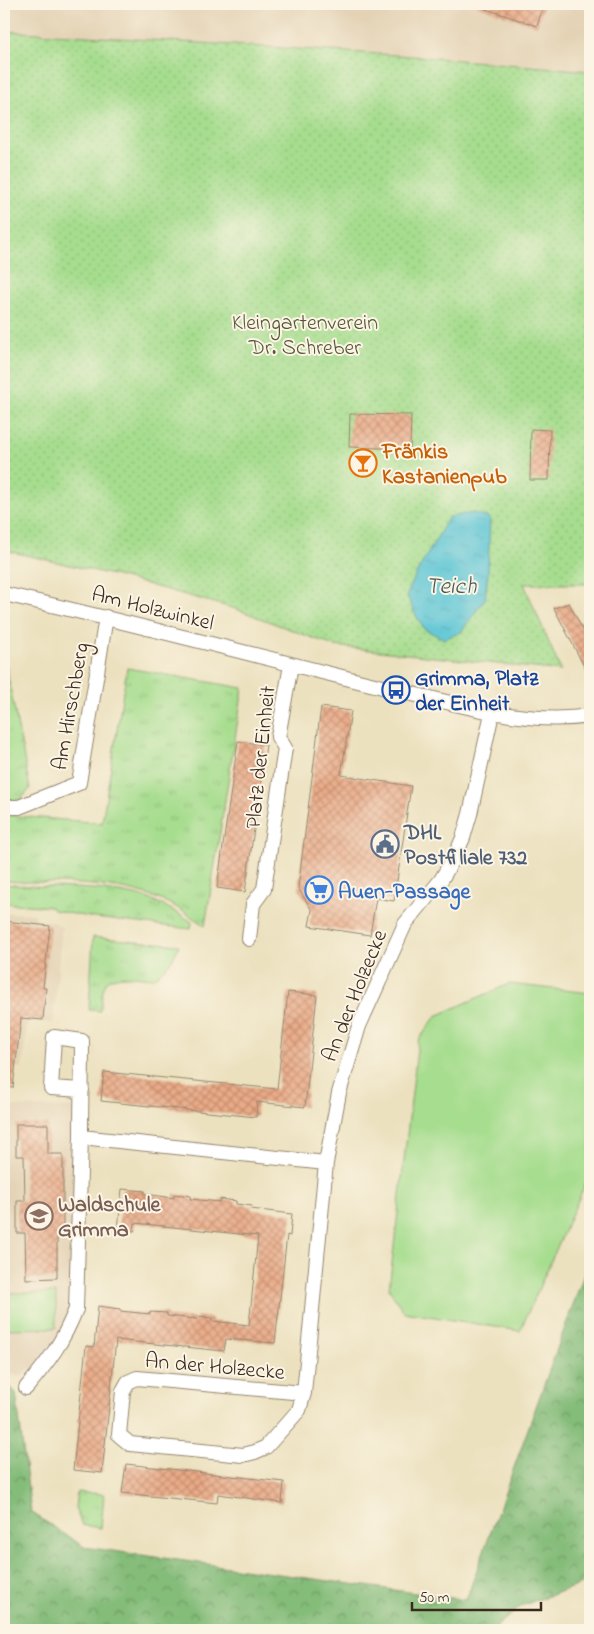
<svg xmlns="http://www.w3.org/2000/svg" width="594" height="1634" font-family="'Indie Flower',sans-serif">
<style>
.built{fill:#e3d2b4}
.grass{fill:url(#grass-tufts);stroke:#708456}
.forest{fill:url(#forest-crowns);stroke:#60734c}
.garden{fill:url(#garden-dots);stroke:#708456}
.pitch{fill:#a6dd8e;stroke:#708456}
.water{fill:url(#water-ripples);stroke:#4a787a}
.building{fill:url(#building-cross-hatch)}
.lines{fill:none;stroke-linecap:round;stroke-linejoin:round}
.minor-casing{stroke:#94866e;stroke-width:16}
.minor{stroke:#fff;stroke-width:14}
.labels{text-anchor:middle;stroke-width:4;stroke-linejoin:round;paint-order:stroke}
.park-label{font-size:22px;fill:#56573a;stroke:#fcf5e5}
.food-label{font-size:22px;font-weight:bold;fill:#c56008;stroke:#fcf5e5;text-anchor:start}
.street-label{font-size:22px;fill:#3b2a1e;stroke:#fcf5e5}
.transit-label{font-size:22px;font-weight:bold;fill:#164399;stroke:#fcf5e5;text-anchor:start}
.service-label{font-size:22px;font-weight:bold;fill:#4e5e75;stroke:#fcf5e5;text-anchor:start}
.shop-label{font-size:22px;font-weight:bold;fill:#366cbe;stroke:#fcf5e5;text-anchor:start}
.education-label{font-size:22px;font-weight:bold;fill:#785e54;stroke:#fcf5e5;text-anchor:start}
.water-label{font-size:24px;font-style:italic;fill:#445855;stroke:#fcf5e5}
</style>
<defs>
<pattern id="grass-tufts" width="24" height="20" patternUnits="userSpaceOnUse" patternTransform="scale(1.25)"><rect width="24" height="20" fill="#a6dd8e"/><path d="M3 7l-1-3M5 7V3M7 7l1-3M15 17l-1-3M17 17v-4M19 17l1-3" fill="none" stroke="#90be7a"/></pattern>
<pattern id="forest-crowns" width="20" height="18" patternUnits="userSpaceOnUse" patternTransform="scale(1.25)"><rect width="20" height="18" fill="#84bc79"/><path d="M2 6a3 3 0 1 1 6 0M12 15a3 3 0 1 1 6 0" fill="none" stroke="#6d9963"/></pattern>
<pattern id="garden-dots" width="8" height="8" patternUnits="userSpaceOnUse" patternTransform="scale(1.25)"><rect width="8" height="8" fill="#a6dd8e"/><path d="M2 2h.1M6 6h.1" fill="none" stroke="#90be7a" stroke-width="1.8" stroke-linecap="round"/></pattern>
<pattern id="water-ripples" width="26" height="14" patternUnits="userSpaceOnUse" patternTransform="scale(1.25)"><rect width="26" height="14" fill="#5ac5d5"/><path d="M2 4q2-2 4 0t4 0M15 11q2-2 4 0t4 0" fill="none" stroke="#4fa9b6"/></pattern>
<pattern id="building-cross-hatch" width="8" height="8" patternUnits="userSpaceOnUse" patternTransform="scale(1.25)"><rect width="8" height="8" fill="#eaaa87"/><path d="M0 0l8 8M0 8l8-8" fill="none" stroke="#bf8b6e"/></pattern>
</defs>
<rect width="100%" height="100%" fill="#fcf5e5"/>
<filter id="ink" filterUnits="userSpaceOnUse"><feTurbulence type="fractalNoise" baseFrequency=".02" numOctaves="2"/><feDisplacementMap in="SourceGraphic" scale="10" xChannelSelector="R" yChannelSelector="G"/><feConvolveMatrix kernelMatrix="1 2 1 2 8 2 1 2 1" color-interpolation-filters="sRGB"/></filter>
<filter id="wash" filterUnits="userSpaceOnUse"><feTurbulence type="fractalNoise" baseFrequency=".0096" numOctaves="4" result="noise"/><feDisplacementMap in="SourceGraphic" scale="20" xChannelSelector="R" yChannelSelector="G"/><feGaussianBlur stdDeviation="1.12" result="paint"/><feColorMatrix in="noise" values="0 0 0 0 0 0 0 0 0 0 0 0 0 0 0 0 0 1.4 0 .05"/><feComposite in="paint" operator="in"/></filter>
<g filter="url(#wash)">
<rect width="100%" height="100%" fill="#ece1bf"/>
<!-- built -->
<path class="built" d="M4 4H590V71L412 56 4 31Z
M4 913 35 914 36 920 53 922 62 927 53 1023 28 1021 22 1068 4 1066Z
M4 1106 76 1108 73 1295 69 1319 38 1365 21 1376 9 1374 4 1369Z"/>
<!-- grass -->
<path class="grass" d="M4 656 30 789 20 800 4 799Z
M127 668 243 688 205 926C193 918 180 908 166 902 117 880 57 884 4 881V815L102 823Z
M4 884C48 889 111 885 152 900 166 906 179 914 192 922L191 929 94 918 53 910 51 907 4 903Z
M93 937 179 945C174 960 166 969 153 978 141 977 113 972 106 983 101 991 102 1002 100 1011L89 1010Z
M77 1492 104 1494 101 1528 82 1525 75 1508Z"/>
<!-- forest -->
<path class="forest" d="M590 1258V1581L523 1605 497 1626 496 1630H4V1380L16 1393 31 1512 84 1547 466 1600Z"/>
<!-- garden -->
<path class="garden" d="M4 31 412 56 590 71V584H524L561 671 334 646 236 609 117 576 4 550Z"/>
<!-- pitch -->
<path class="pitch" d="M509 984 590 993V1173L520 1331 404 1312 389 1289 418 1041 436 1016Z
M4 1293H56V1328L4 1329Z"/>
<!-- water -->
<path class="water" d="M473 513 490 518 488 573 485 599 461 632 444 639 424 629 414 612 407 595 416 574 449 517Z"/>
<g id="blocks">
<!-- building -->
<path class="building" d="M477 4H544L537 26 477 6Z
M350 414 411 415 410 449 349 447Z
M531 429 550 430 549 480H530Z
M569 603 590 644V678L554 608Z
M321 707 351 711 341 775 411 786 394 901 376 898 370 935 309 926 312 910 298 888Z
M238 741 266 745 245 892 217 888Z
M4 921 50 926 43 988H46L43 1020 21 1018 13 1088 4 1087V1017L7 984H4Z
M288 992 317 995 305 1107 257 1102 256 1117 101 1101 104 1072 277 1089Z
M16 1124H48V1154H63V1232H57V1278L26 1279 25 1233H17V1201H25L24 1156H16Z
M122 1189 145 1191V1194L174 1198V1194L191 1196 190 1199 220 1202V1199L236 1201V1204L252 1206 251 1209 292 1214 290 1236 287 1235 275 1343 226 1339 224 1351 116 1340 102 1473 73 1470 86 1346 94 1347 98 1306 120 1309V1311L150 1314V1312L167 1313V1316L196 1319 197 1316 212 1318V1321L249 1325 258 1236 135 1223 134 1231 118 1230Z
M126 1464 284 1482 282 1503 218 1494 217 1503 122 1493Z"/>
</g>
</g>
<g filter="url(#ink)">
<use href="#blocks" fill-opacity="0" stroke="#94866e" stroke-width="1"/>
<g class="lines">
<!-- minor casing -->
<g class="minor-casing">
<path id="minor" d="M4 594C114 619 224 647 334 675 366 683 398 691 430 698 482 711 536 724 590 716
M4 807H19L79 783 106 617
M249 939 253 904 264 889 285 748 278 737 291 665
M81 1137 326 1163
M26 1388C49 1361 63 1342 76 1309L81 1137C81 1105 82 1073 82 1041L54 1037 51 1088 82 1090
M304 1393 299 1410 266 1447 255 1452 243 1455 130 1444 119 1435 123 1391 128 1382 137 1378 304 1393 326 1163 339 1093 359 1026 405 924 441 880 455 856 463 838 470 814 492 713"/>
</g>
<!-- minor -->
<use href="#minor" class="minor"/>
</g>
</g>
<!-- icons -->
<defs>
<g id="bar-ring" transform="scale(1.4375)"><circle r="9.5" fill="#fcf5e5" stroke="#e8710a" stroke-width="1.5"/><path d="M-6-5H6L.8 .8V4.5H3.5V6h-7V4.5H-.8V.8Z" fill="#e8710a"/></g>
<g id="bus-ring" transform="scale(1.4375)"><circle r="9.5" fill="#fcf5e5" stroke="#1a4fb4" stroke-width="1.5"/><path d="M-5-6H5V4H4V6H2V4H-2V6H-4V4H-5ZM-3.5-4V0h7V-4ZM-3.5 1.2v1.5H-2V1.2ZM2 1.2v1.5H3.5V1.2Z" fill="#1a4fb4"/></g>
<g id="civic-ring" transform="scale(1.4375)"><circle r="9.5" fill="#fcf5e5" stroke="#5c6f8a" stroke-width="1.5"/><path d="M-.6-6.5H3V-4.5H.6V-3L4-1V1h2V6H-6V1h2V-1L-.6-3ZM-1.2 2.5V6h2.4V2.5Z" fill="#5c6f8a"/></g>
<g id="supermarket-ring" transform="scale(1.4375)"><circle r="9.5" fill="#fcf5e5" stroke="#3f7fe0" stroke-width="1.5"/><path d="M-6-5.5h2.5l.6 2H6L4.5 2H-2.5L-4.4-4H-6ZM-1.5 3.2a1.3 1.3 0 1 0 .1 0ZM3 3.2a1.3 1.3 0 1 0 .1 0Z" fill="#3f7fe0"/></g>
<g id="school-ring" transform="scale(1.4375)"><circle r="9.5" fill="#fcf5e5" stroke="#8d6e63" stroke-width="1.5"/><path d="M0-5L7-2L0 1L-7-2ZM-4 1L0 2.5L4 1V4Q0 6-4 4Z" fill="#8d6e63"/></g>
</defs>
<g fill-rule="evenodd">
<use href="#bar-ring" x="363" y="463"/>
<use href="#bus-ring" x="396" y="690"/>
<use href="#civic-ring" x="385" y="844"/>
<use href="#supermarket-ring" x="319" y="890"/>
<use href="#school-ring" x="39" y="1216"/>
</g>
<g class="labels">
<!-- park labels -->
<g class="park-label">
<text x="305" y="329">Kleingartenverein<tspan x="305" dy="25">Dr. Schreber</tspan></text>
</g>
<!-- food labels -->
<g class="food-label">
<text x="382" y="458">Fränkis<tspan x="382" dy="25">Kastanienpub</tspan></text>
</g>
<!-- street labels -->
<g class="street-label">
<text transform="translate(153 607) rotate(14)" y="8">Am Holzwinkel</text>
<text transform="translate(69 706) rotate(-80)" y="8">Am Hirschberg</text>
<text transform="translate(259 757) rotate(-84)" y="8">Platz der Einheit</text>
<text transform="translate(353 995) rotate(-68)" y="8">An der Holzecke</text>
<text transform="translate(215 1365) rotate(5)" y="8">An der Holzecke</text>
</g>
<!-- transit labels -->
<g class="transit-label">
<text x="415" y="685">Grimma, Platz<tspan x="415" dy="25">der Einheit</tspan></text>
</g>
<!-- service labels -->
<g class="service-label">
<text x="404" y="839">DHL<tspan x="404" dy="25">Postfiliale 732</tspan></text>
</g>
<!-- shop labels -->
<g class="shop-label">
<text x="338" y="898">Auen-Passage</text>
</g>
<!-- education labels -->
<g class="education-label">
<text x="58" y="1211">Waldschule<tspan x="58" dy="25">Grimma</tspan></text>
</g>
<!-- water labels -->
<g class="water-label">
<text x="451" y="593">Teich</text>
</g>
</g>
<!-- margin -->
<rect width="594" height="1634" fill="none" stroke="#fcf5e5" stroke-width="20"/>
<!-- scale -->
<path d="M412 1602v8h129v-8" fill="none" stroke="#3b2a1e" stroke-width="2.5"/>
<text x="419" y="1602" font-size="15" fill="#3b2a1e" stroke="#fcf5e5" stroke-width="4" paint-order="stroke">50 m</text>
</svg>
